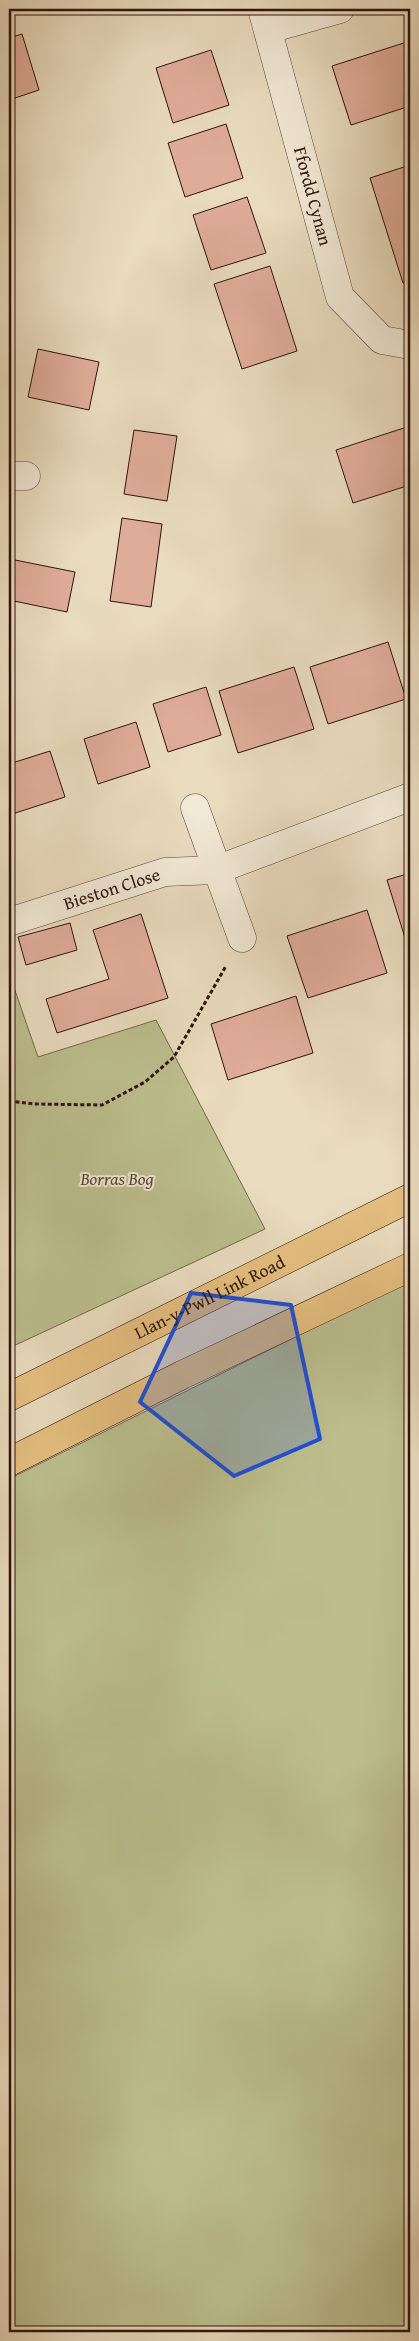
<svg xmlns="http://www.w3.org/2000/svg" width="419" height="2341" font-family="'Gentium Book Plus',serif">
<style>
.green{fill:#bcbe8e;stroke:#74684c}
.building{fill:#e0ac9a;stroke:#2d130a}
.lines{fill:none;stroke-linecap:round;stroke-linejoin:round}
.minor-casing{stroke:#5c4537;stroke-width:29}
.trunk-casing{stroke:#2d130a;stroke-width:29}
.path{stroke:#2d130a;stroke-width:3;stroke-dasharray:4 2.5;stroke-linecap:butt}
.minor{stroke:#f1e8d5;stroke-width:28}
.trunk{stroke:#e4be7f;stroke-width:28}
.marked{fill:#1d4ed8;fill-opacity:0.2;stroke:#1d4ed8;stroke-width:4;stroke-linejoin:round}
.labels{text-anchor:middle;stroke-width:4;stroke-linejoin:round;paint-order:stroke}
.street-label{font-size:18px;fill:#2d130a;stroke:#f1e8d5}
.park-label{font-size:18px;font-style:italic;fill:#584632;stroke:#f1e8d5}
</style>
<rect width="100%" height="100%" fill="#e9dbbe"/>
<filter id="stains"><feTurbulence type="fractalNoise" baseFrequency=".004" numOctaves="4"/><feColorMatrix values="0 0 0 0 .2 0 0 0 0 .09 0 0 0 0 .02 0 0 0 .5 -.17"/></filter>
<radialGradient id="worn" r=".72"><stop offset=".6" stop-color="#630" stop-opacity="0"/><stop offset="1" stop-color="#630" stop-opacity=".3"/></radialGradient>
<!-- green -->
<path class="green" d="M9 973 38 1057 156 1020 265 1229 9 1348Z
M410 1280V2332H9V1479Z"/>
<!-- building -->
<path class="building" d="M22 34 39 90 9 100V38Z
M410 41V106L351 125 332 66Z
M211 50 229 105 173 123 156 68Z
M226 124 243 178 185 197 168 143Z
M410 165V281L403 283 370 178Z
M247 197 266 253 211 270 193 215Z
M270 266 297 351 242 369 214 284Z
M38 349 99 362 89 410 28 397Z
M410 426V485L353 503 336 450Z
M134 430 177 436 167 501 124 494Z
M122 518 162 524 151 607 110 601Z
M10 559 75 572 67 612 9 600Z
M388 642 406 699 328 724 310 667Z
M294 667 314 729 238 753 219 691Z
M206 687 221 735 168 752 153 704Z
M136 722 150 767 98 784 84 739Z
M50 751 65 797 9 815V764Z
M410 873V954L387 880Z
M367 910 387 973 308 998 287 936Z
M141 914 168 998 57 1033 46 999 109 979 93 930Z
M70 923 77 950 26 965 18 937Z
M296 996 313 1053 228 1080 211 1024Z"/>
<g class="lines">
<!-- minor casing -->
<g class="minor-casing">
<g id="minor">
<path id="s1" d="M262 9 340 297 382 340 410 345"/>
<path d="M269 29 340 9"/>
<path d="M9 476H26"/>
<path d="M195 808 242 938"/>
<path id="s2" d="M9 922 165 872 216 870 410 797"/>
</g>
</g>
<!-- trunk casing -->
<g class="trunk-casing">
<g id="trunk">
<path id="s3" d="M9 1397 410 1198"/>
<path d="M9 1462 182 1375 410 1267"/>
</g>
</g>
<!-- path -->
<path class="path" d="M9 1101 34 1104 102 1105 145 1082 174 1057 226 966"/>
<!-- minor -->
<use href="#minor" class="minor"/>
<!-- trunk -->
<use href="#trunk" class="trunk"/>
</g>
<!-- marked area -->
<path class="marked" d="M191 1293 291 1305 320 1439 234 1476 140 1402Z"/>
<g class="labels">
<!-- street labels -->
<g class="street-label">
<text dy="6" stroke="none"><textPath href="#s1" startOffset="194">Ffordd Cynan</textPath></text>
<text dy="6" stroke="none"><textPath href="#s2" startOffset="108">Bieston Close</textPath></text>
<text dy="6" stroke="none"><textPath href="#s3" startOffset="224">Llan-y-Pwll Link Road</textPath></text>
</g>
<!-- park labels -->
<g class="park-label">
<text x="117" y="1185">Borras Bog</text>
</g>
</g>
<!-- margin -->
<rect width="419" height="2341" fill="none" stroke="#e9dbbe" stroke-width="30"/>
<rect x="10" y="10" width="399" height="2321" fill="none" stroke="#2d130a" stroke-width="2.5"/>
<rect x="15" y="15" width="389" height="2311" fill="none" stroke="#2d130a"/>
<rect width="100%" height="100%" filter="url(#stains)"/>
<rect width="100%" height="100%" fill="url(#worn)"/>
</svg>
